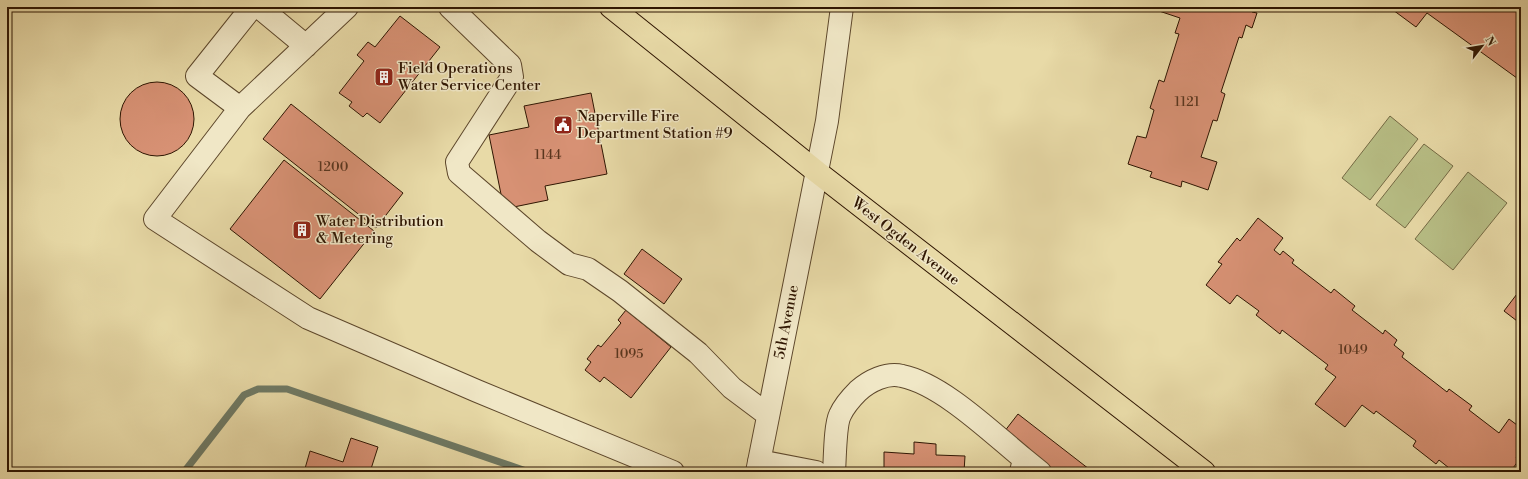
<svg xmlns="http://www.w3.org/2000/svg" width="1528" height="479" font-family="'Libre Bodoni',serif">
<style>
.green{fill:#b8bf86;stroke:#746a44}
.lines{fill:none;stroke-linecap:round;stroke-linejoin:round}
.stream{stroke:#6e7964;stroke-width:7}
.building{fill:#d79174;stroke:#2f1602}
.minor-casing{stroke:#5d472b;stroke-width:24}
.major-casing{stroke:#2f1602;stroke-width:24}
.minor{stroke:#f0e7c6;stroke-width:22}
.major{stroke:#e8daa7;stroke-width:22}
.labels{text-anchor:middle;stroke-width:3;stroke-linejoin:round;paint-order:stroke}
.number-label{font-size:13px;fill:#59351e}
.poi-label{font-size:15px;fill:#2f1602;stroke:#f0e7c6;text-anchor:start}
.street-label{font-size:15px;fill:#2f1602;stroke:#f0e7c6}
</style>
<rect width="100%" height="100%" fill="#e8daa7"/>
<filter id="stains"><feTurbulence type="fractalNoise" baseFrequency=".005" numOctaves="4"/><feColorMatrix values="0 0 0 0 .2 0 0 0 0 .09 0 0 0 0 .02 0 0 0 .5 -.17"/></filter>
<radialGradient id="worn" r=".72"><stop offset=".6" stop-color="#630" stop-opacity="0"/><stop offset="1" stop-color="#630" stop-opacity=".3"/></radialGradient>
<!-- green -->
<path class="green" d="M1390 116 1418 139 1370 200 1342 178Z
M1424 144 1453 166 1405 228 1376 205Z
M1468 172 1507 203 1453 270 1415 239Z"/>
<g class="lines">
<!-- stream -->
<path class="stream" d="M184 472 244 395 258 389H287L529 472"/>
</g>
<!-- building -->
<path class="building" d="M1154 7H1254L1252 12 1257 13 1252 28 1246 25 1242 38 1239 37 1221 92 1225 94 1217 121 1213 120 1201 157 1217 162 1208 190 1182 181 1181 187 1150 177 1152 172 1128 164 1137 136 1146 138 1154 110 1150 108 1159 80 1164 82 1179 34 1175 33 1180 18 1153 9Z
M1395 7H1519L1521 9V81L1427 13 1416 27 1393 10Z
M400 16 440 47 380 123 367 113 363 117 349 106 352 102 339 93 364 61 357 55 368 42 375 47Z
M120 119a37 37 0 1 1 74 0a37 37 0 1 1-74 0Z
M591 93 607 174 545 186 548 200 504 209 489 135 529 127 524 106Z
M291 104 403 193 376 228 263 139Z
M284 160 374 231 320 299 230 229Z
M1258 218 1283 238 1274 250 1280 255 1283 251 1294 260 1292 263 1331 293 1334 289 1355 306 1352 310 1383 334 1385 330 1397 340 1394 345 1404 353 1402 357 1447 392 1449 389 1472 406 1469 410 1499 433 1509 419 1521 428V451L1516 458 1519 460 1510 472H1454L1439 460 1436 464 1413 446 1416 441 1376 411 1374 414 1362 405 1345 427 1315 404 1336 377 1325 369 1328 365 1282 330 1280 334 1256 315 1259 311 1237 295 1230 304 1206 285 1222 264 1218 262 1237 238 1240 241Z
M642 249 682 279 664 304 624 274Z
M1520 290 1521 291V324L1504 311Z
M626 310 671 347 631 398 604 377 600 382 585 370 591 362 587 359 598 345 601 347 621 323 618 320Z
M1018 414 1089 469 1087 472H1055L1004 432Z
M351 438 378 447 370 472H304L310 451 343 462Z
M914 442 936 444V455L965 456 964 472H884V452L914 454Z"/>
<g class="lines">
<!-- minor casing -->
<g class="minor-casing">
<path id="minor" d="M259 7 306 46
M347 7 240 108 155 219 308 318 477 391 673 472
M450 7 510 65 512 77 457 162 459 173 538 241 569 264 588 269 620 291 698 353 732 388 768 415
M240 108 197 76 252 7
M1024 459 1040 472
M759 461 816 472
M757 472 827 121 842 7
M834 472C835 459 835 425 840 415 844 406 851 398 858 391 869 381 887 372 902 376 942 384 992 433 1024 459L1021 472"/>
</g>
<!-- major casing -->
<g class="major-casing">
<path id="major" d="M611 7 817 172 1204 472"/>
</g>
<!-- minor -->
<use href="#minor" class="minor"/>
<!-- major -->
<use href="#major" class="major"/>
</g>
<!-- icons -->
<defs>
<g id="building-square" transform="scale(1)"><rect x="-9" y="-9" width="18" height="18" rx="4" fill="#8f2418" stroke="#f0e7c6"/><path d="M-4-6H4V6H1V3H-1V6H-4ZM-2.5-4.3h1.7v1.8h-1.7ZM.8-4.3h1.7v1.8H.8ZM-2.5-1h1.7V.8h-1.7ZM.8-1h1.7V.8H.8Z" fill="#fff"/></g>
<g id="civic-square" transform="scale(1)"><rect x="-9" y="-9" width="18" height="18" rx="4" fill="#8f2418" stroke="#f0e7c6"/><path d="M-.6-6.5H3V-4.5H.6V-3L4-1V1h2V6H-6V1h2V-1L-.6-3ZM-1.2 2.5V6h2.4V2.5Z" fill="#fff"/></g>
</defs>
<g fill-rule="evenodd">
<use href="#building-square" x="384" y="77"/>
<use href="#civic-square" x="563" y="125"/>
<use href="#building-square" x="302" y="230"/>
</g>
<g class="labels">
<!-- number labels -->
<g class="number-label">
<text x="1187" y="106">1121</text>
<text x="548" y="159">1144</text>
<text x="333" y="171">1200</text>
<text x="1353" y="354">1049</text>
<text x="629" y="358">1095</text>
</g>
<!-- poi labels -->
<g class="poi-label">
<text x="398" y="73">Field Operations<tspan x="398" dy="17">Water Service Center</tspan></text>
<text x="577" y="121">Naperville Fire<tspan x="577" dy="17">Department Station #9</tspan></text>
<text x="316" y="226">Water Distribution<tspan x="316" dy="17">&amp; Metering</tspan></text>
</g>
<!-- street labels -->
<g class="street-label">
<text transform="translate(906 241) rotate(38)" y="5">West Ogden Avenue</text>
<text transform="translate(786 322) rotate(-79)" y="5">5th Avenue</text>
</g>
</g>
<!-- margin -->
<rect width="1528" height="479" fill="none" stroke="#e8daa7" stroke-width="24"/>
<rect x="8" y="8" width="1512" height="463" fill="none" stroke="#2f1602" stroke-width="2"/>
<rect x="12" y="12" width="1504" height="455" fill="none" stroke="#2f1602"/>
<!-- north arrow -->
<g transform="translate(1482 46) rotate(59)" stroke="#f0e7c6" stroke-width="3" paint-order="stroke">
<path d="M0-3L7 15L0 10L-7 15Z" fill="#2f1602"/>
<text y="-6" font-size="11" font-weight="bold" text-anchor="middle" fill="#2f1602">N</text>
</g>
<rect width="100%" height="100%" filter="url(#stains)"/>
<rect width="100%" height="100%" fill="url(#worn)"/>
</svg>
